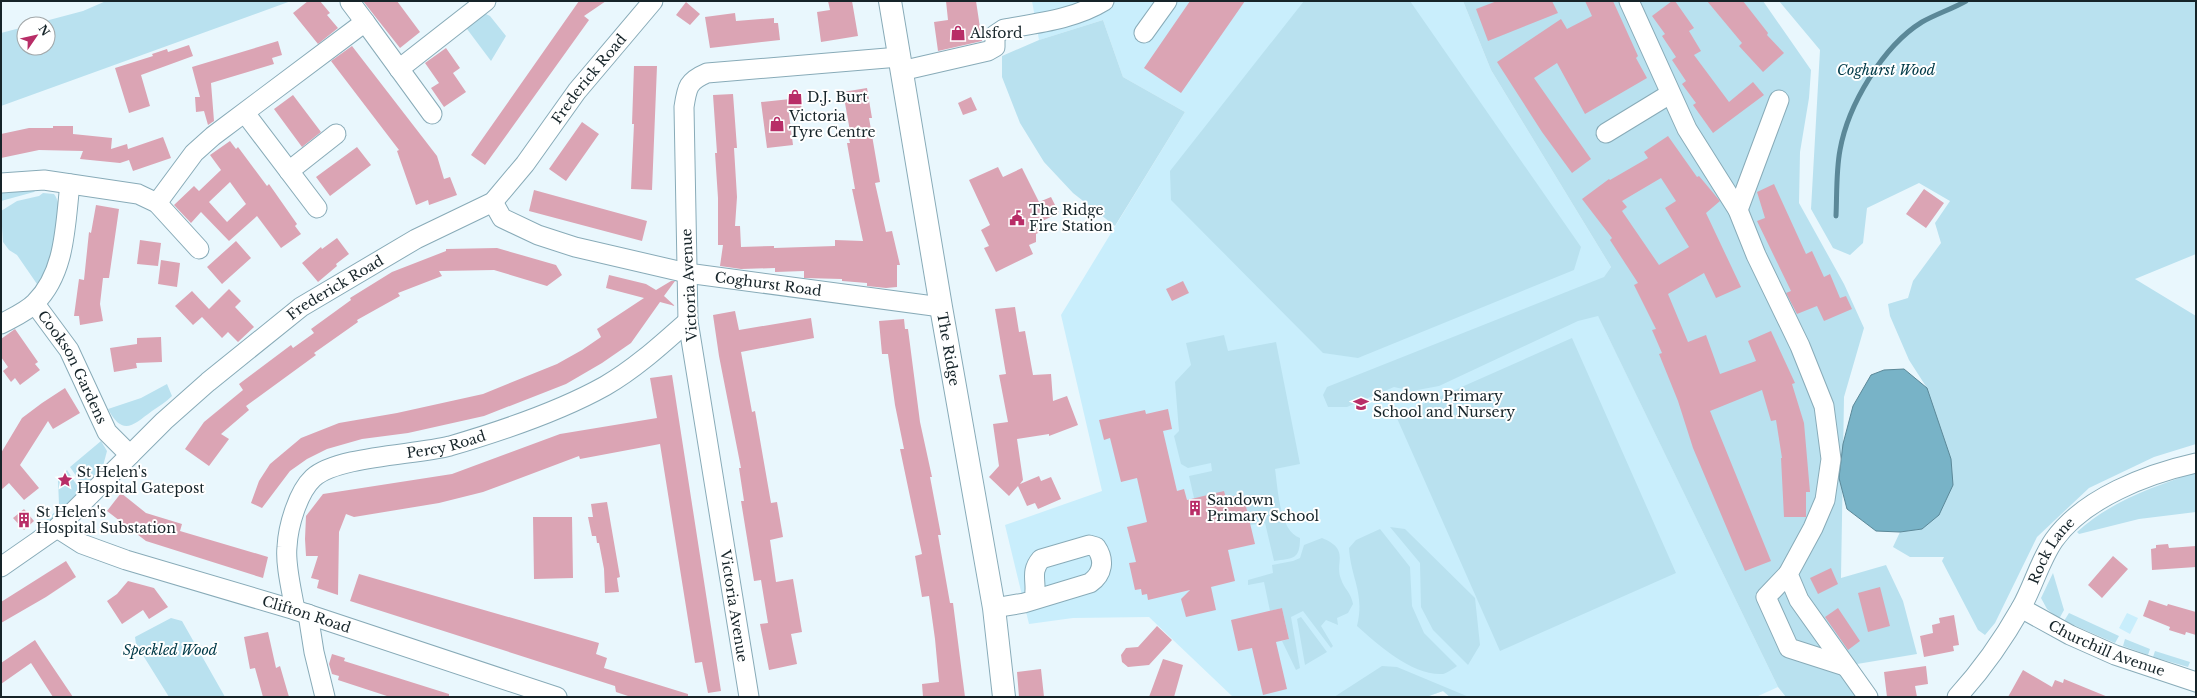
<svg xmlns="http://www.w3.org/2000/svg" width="2197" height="698" font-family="'Libre Baskerville',serif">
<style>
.built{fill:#c9eefc}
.green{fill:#b9e1ef}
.water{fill:#78b3c7;stroke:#5b8898}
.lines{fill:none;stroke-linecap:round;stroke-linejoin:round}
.stream{stroke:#5b8898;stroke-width:5}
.building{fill:#dba4b4;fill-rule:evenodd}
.minor-casing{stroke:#88abb8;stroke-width:21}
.major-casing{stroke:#88abb8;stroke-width:24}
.minor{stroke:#fff;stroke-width:19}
.major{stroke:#fff;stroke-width:22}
.labels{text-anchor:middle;stroke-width:4;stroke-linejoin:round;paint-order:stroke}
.poi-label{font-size:14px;fill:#162429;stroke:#fff;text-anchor:start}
.park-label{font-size:14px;font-style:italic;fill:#013a48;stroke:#fff}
.street-label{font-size:14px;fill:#162429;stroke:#fff}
</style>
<rect width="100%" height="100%" fill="#e9f7fd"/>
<!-- built -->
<path class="built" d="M1032 1H1463L1491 70 1611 267 1590 299 1778 687 1756 697H1450L1443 691 1426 697H1233L1149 617 1073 618 1029 624 1005 525 1102 491 1061 315 1185 112 1123 77 1103 20 1039 40Z
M2127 613 2138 618 2130 634 2119 628Z"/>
<!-- green -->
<path class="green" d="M106 1H291L1 106V33L24 27V48H48V24H34L83 11Z
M1304 1H1410L1581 247 1574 270 1358 358 1323 353 1171 200 1170 171Z
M1463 1H1763L1811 70 1809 98 1800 152 1799 203 1844 284 1864 328 1844 397 1841 578 1886 565 1903 601 1917 654 1857 664 1879 697H1786L1778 687 1598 316 1578 321 1439 386 1412 391 1394 387 1347 407H1328L1323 395 1327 387 1604 277 1611 267 1491 70Z
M1779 1H2196V254L2135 279 2196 316V444L2154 457 2089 488 2037 537 1995 623 1985 635 1978 630 1942 561 1944 557H1910L1893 547 1900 532 1922 529 1935 415 1927 388 1909 360 1890 316 1888 304 1908 298 1913 281 1941 243 1935 223 1950 201 1919 183 1867 208 1863 243 1850 255 1833 248 1811 209 1820 50Z
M484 13 490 16 506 36 491 61 464 25Z
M1103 20 1123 77 1185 112 1115 226 1073 193 1044 162 1020 123 1002 77V56L1039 40Z
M37 189 34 192 1 201V192Z
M43 193 54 194C64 206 58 243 53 257 49 267 43 276 37 284L17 255 9 250 3 242 1 211 17 201 39 196Z
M1224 335 1228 351 1276 342 1300 464 1275 469C1278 488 1279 531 1300 538 1300 560 1293 558 1274 561L1265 523 1250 525 1226 498H1194L1189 476 1212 471 1211 463 1188 468 1181 464 1174 436 1179 431 1175 382 1191 365 1186 343Z
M1572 338 1676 573 1500 651 1396 416Z
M167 384 172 396C166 402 159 406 152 411 133 425 123 437 108 409L141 398Z
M101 441 107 451 103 466 86 490 70 467Z
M67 470 82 493 53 523 11 552 56 511 59 504 58 481Z
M2196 472V512L2139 519 2079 534 2077 532C2111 501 2153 487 2196 472Z
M1390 527 1405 529 1475 598 1480 645 1468 665 1433 630 1421 607 1420 563Z
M1380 529 1410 567 1412 606 1424 633 1457 666C1453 669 1447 673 1443 674 1413 676 1378 645 1357 626 1365 593 1351 579 1349 548L1356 540Z
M1322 538C1351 550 1334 562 1341 579 1344 589 1351 592 1353 604L1348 613 1337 618 1338 625 1326 620 1321 626 1333 646 1331 648 1303 611 1291 617 1300 668 1296 670 1282 641 1289 639 1282 608 1270 611 1264 582 1248 585V580L1273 573 1272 565 1293 561 1300 558 1304 545Z
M2053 573 2064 610 2059 619 2047 609 2041 598Z
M2069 613 2119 636 2115 643 2064 621Z
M1301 617 1327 652 1305 665 1297 619Z
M171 618 182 621 225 697H169L136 644 135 637Z
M2125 639 2150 649 2148 655 2123 646Z
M2155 651 2190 662 2188 667 2153 657Z
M1382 666 1397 667 1469 697H1450L1443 691 1426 697H1334Z"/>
<!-- water -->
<path class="water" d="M1904 369 1927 388 1951 459 1953 485 1939 515 1922 529 1900 532 1876 531 1847 509 1839 478 1843 444 1853 406 1871 375 1884 370Z"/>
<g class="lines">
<!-- stream -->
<path class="stream" d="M1836 216C1837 195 1836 171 1840 150 1848 105 1883 46 1922 22 1936 14 1952 9 1966 1"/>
</g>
<!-- building -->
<path class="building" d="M308 1H320L330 13 327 15 338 28 318 44 293 13Z
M363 1H397L420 32 400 48Z
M579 1H606L584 16 589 20 485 165 471 155Z
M828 1H852L858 36 821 42 817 12 830 10Z
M946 1H976L982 41 938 51 934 22 948 20Z
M1190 1H1245L1181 93 1144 68Z
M1497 1H1552L1558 13 1488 41 1476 9Z
M1585 1H1613L1638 56 1636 58 1647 78 1585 114 1557 63 1534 78 1591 159 1572 173 1542 132 1497 62 1561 19 1567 29 1592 16Z
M1672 1H1675L1694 28 1689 31 1701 51 1694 55 1729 102 1753 82 1764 95 1713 133 1693 105 1696 103 1682 84 1686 81 1672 60 1676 57 1662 36 1665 34 1652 16Z
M1707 1H1743L1768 33 1767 35 1784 53 1763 72 1739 46 1742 43Z
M686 2 700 14 690 25 676 15Z
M735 13 736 21 774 18V23H778L780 40 710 48 705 17Z
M278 41 282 55 272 58 274 64 211 83 214 121 208 125 204 111 196 112 195 97H200L192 67Z
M189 45 193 56 141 75 150 106 129 113 115 68 153 56 152 54 167 49 168 52Z
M352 46 437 156 444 179 450 177 457 195 429 205 428 200 416 205 397 151 399 150 331 61Z
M446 48 460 68 453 73 466 92 444 107 431 88 439 83 425 63Z
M634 66H657L652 190 631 189 634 124H632Z
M867 88 872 118H869L880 182 875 183 886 232 892 231 900 265H897V287L886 288 867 286V283L842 281V279L804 278V271L775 272V268L741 269 720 266 723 245H718V198L715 153H717L713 95 733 94 737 148H734L737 197 735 226H740L741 247 774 246V248L835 246V240L863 241 852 189H855L847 143H850L847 131H850L843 92Z
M293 95 321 132 302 147 274 109Z
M971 97 977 110 963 115 958 103Z
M800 98 802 111 789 114 793 145 767 148 761 102Z
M582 122 599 134 566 181 549 169Z
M53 126H73V134L112 138 111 149 127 144 128 149 163 137 171 158 133 171 129 160 120 163 80 159 83 151 39 150 1 158V134L29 128H53Z
M1668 136 1697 177 1699 176 1720 201 1706 213 1741 287 1716 298 1704 273 1668 294 1688 342 1706 335 1720 374 1756 361 1748 341 1771 331 1795 383 1792 384 1804 423 1810 492H1806V517H1784L1781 458H1782L1776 420 1771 421 1762 390 1710 411 1771 561 1745 571 1693 448 1678 401 1659 354 1662 353 1652 330 1656 329 1634 285 1638 283 1610 240 1612 238 1582 199 1609 179 1610 180 1648 158 1644 152ZM1661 178 1676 201 1665 208 1689 247 1659 265 1622 211 1627 207 1622 201Z
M230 141 236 149 238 147 267 186 269 184 297 224 295 226 301 234 281 248 257 216 229 241 201 212 191 223 174 205 194 186 199 191 221 170 210 155ZM230 182 246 204 227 222 209 202Z
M357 147 371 165 330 196 316 177Z
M998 167 1003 177 1022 168 1039 202 1051 197 1059 213 1036 224 1040 232 1036 234V242L1029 245 1033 254 996 272 984 248 989 246 981 230 990 225 969 180Z
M1774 184 1806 254 1812 251 1824 277 1830 274 1840 298 1846 296 1852 309 1824 321 1817 306 1797 314 1786 293 1791 291 1757 221 1765 218 1757 192Z
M1924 189 1944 203 1926 228 1906 214Z
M534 190 647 221 642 241 529 211Z
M96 205 119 209 109 278H103L100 304 103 321 80 325 79 316H74L79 279 84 280 89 232 91 233Z
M337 238 349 254 336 264 337 266 318 282 302 263 321 247 322 249Z
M140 240 161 243 158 266 137 264Z
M236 241 251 258 222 284 207 267Z
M497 248 556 265 562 275 547 286 494 270 439 271 442 276 398 293 400 296 357 320 358 322 314 353 316 355 246 406 249 410 221 434 229 439 209 466 185 449 204 422 243 390 239 384 291 345 293 348 314 333 311 329 351 300 350 298 392 272 446 251V249Z
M161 260 180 263 177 287 158 284Z
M609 275 646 284 656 290 671 281H675L664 296 675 306 660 302 631 343 602 363 566 384 484 416 408 433 362 439 327 449 307 459 290 471 262 508 251 503 259 481 270 464 301 438 339 423 397 413 483 394 557 364 582 350 601 337 597 329 644 298 606 288Z
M1183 281 1189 293 1172 301 1166 289Z
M229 289 241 301 235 307 254 327 238 342 228 332 222 338 202 317 193 325 175 306 192 291 209 309Z
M1015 307 1019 332 1025 331 1033 375 1051 374 1053 401 1067 396 1078 425 1049 436V434L1017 439 1023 480 1020 484 1039 476 1041 481 1051 477 1061 499 1038 509 1035 503 1027 506 1018 486 1009 496 989 477 999 466 993 424 1008 422 999 375 1006 374 995 309Z
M735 311 739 330 811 318 814 338 741 352 752 412 755 411 771 503 777 502 783 537 770 540 776 582 793 579 802 632 791 634 797 664 769 670 760 624 768 623 761 580 754 581 741 501H744L739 468H741L719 356 713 315Z
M904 319 905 329H908L920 422 932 477H930L941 535H938L950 603H953L965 697H923L922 684 939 682 935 639 929 596 922 597 915 556 922 554 900 449H904L895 405 888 354H882L879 321Z
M15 329 38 362 35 364 40 370 20 385 15 378 11 382 3 371 8 367 1 357V339Z
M161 337 162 362 136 363 137 368 114 372 110 348 137 344V338Z
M672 375 721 691 708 693 702 662 695 663 660 444 580 459 579 456 483 492 439 503 354 517 346 514 339 532 338 595 317 588 319 580 311 578 318 556H306L305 539 306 516 323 494 452 474 560 434 657 418 650 378Z
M65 388 80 413 53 429 48 421 20 465 39 488 24 500 9 483 1 490V453L22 418 42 403Z
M1168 409 1172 429 1163 431 1177 491 1184 489 1187 500 1224 491 1226 498 1243 494 1255 544 1228 550 1235 581 1211 587 1216 610 1186 617 1181 599 1190 590 1148 600 1147 594 1142 595 1141 589 1135 590 1129 563 1136 562 1127 527 1147 522 1137 478 1121 482 1110 438 1104 440 1099 420 1145 410 1146 414Z
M121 493 146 513 182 524 180 531 268 557 263 578 146 541 107 511Z
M607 502 620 577 617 578 619 592 605 593 604 569 599 543H597L596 536H592L588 517H593L591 504Z
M24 509 34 521 24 530 13 518Z
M533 517H572L573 578 534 579Z
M2168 544 2169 548 2196 546V567L2152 570 2151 549 2156 548V545Z
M2113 556 2128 569 2102 598 2088 585Z
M66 561 76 577 46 597 1 623V602Z
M1831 568 1838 584 1818 594 1810 578Z
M359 574 599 643 596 654 607 658 604 668 688 694V697H631L616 692 615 686 350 601Z
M128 581 154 588 168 607 149 619 143 610 122 624 107 601 117 594Z
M1880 587 1890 626 1868 632 1858 593Z
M2149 600 2167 606 2168 604 2196 612V635L2186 632 2185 635 2169 630 2170 627 2143 616Z
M1282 608 1289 639 1276 642 1287 689 1263 695 1252 648 1238 651 1231 620Z
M1838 608 1860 641 1848 650 1825 617Z
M1954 615 1959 645 1953 646 1954 651 1924 657 1920 636 1933 633 1932 625 1940 623 1939 618Z
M1157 626 1172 640 1149 665 1128 667 1122 662 1121 655 1126 648 1138 647Z
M268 632 276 668 280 666 289 697H263L255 668 250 669 244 637Z
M35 640 42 651 73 697H53L31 663 1 684V663Z
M332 654 345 658 344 661 449 694V697H390L338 680 339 676 332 674 329 664Z
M1163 659 1183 665 1174 697H1149Z
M1926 666 1928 684 1915 686 1917 697H1887L1884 672Z
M1041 669 1044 697H1019L1017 672Z
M2023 670 2052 687 2055 680 2063 683 2064 679 2108 697H2008Z"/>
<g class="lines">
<!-- minor casing -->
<g class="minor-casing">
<g id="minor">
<path d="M1629 1 1687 129 1738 210 1756 255 1800 346 1824 406 1831 459 1825 500 1813 528 1788 574 1799 600 1868 697"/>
<path d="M350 2 365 22"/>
<path d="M1144 33 1167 1"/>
<path d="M399 69 486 1"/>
<path d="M901 71 988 51 995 47V35L1004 29C1038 23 1075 19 1104 1"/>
<path d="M245 113 317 208"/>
<path d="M1606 133 1670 94"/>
<path d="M289 171 336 134"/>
<path d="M1 183 44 180 138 194 157 203 199 249"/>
<path id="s1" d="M493 202 502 218 538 235 575 247 687 273 941 307"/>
<path d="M157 203 194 153 213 136 365 22 432 114"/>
<path d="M1738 210 1779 100"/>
<path id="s2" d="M35 304 69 350 107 432 130 455"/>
<path d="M1 324C12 318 26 312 35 303 66 272 65 225 70 184"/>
<path id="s3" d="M57 528 82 544 126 560 295 610 557 697"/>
<path id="s4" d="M1 567 57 528 164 421 208 382 301 307 416 239 493 202 525 164 577 91 653 1"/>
<path d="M1788 574 1766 597 1789 648 1845 666"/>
<path d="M994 608 1024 603 1090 583C1103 574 1105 560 1096 547L1089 545 1041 559C1029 573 1038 582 1034 599"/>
<path id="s5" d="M2021 608 2070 635 2115 655 2196 682"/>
<path id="s6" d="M295 610C292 592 285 564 287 547 288 526 298 492 313 478 337 456 416 455 450 446 498 432 562 410 605 386 636 368 662 344 688 321"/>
<path d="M308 614 314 652 325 697"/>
<path d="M749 697 688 321 684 107C687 87 688 81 707 73L899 57"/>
<path id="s7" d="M1957 697C1980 672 2004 638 2021 608 2033 587 2040 560 2054 540 2084 498 2147 474 2196 463"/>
</g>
</g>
<!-- major casing -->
<g class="major-casing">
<g id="major">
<path id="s8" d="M890 1 941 307 994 608 1004 697"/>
</g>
</g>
<!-- minor -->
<use href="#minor" class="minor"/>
<!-- major -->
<use href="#major" class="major"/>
</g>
<!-- icons -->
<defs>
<g id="shop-bare" transform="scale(1.2)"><path d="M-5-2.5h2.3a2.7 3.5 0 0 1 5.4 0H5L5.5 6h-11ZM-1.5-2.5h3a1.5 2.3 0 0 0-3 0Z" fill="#b82d67" stroke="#fff" stroke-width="2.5" paint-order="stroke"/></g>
<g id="civic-bare" transform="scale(1.2)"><path d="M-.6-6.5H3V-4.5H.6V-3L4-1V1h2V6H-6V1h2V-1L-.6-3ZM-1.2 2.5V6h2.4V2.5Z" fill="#b82d67" stroke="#fff" stroke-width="2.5" paint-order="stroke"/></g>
<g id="school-bare" transform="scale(1.2)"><path d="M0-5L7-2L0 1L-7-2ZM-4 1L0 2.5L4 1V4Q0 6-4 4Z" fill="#b82d67" stroke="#fff" stroke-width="2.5" paint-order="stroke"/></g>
<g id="sight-bare" transform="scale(1.2)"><path d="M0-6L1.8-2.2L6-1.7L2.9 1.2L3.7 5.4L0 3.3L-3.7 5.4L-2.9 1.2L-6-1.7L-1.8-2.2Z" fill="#b82d67" stroke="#fff" stroke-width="2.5" paint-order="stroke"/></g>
<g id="building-bare" transform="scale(1.2)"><path d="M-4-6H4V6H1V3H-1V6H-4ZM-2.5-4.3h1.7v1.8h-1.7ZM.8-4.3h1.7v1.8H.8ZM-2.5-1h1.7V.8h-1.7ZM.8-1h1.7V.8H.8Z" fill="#b82d67" stroke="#fff" stroke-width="2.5" paint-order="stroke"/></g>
</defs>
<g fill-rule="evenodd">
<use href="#shop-bare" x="958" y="33"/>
<use href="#shop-bare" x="795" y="97"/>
<use href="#shop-bare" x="777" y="124"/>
<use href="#civic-bare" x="1017" y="218"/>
<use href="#school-bare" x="1361" y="404"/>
<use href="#sight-bare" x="65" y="480"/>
<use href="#building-bare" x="1195" y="508"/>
<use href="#building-bare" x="24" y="520"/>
</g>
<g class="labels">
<!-- poi labels -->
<g class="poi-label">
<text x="970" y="38">Alsford</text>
<text x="807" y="102">D.J. Burt</text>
<text x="789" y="121">Victoria<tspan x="789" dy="16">Tyre Centre</tspan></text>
<text x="1029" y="215">The Ridge<tspan x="1029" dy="16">Fire Station</tspan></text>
<text x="1373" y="401">Sandown Primary<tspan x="1373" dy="16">School and Nursery</tspan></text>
<text x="77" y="477">St Helen's<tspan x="77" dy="16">Hospital Gatepost</tspan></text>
<text x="1207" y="505">Sandown<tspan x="1207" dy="16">Primary School</tspan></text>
<text x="36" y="517">St Helen's<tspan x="36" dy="16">Hospital Substation</tspan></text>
</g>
<!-- park labels -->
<g class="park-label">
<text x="1886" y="75">Coghurst Wood</text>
<text x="170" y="655">Speckled Wood</text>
</g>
<!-- street labels -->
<g class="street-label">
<text dy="5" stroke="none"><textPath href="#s4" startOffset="773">Frederick Road</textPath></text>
<text dy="5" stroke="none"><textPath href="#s1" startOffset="294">Coghurst Road</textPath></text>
<text transform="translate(689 285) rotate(-93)" y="5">Victoria Avenue</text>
<text dy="5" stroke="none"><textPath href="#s4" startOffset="437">Frederick Road</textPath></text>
<text dy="5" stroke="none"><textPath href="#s8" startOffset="353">The Ridge</textPath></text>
<text dy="5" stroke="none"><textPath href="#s2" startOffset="74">Cookson Gardens</textPath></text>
<text dy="5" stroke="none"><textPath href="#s6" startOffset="277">Percy Road</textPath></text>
<text dy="5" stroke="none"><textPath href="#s7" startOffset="175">Rock Lane</textPath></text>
<text transform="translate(734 606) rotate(81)" y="5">Victoria Avenue</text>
<text dy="5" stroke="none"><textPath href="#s3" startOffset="265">Clifton Road</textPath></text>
<text dy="5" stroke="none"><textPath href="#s5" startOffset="95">Churchill Avenue</textPath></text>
</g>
</g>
<!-- border -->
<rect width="2197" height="698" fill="none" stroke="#162429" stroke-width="4"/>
<!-- north arrow -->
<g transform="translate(36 36) rotate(56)"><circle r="19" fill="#ffffff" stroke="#a2a7a9"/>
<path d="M0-3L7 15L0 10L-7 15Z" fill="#b82d67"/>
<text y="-6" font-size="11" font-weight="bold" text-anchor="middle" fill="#162429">N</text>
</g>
</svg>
